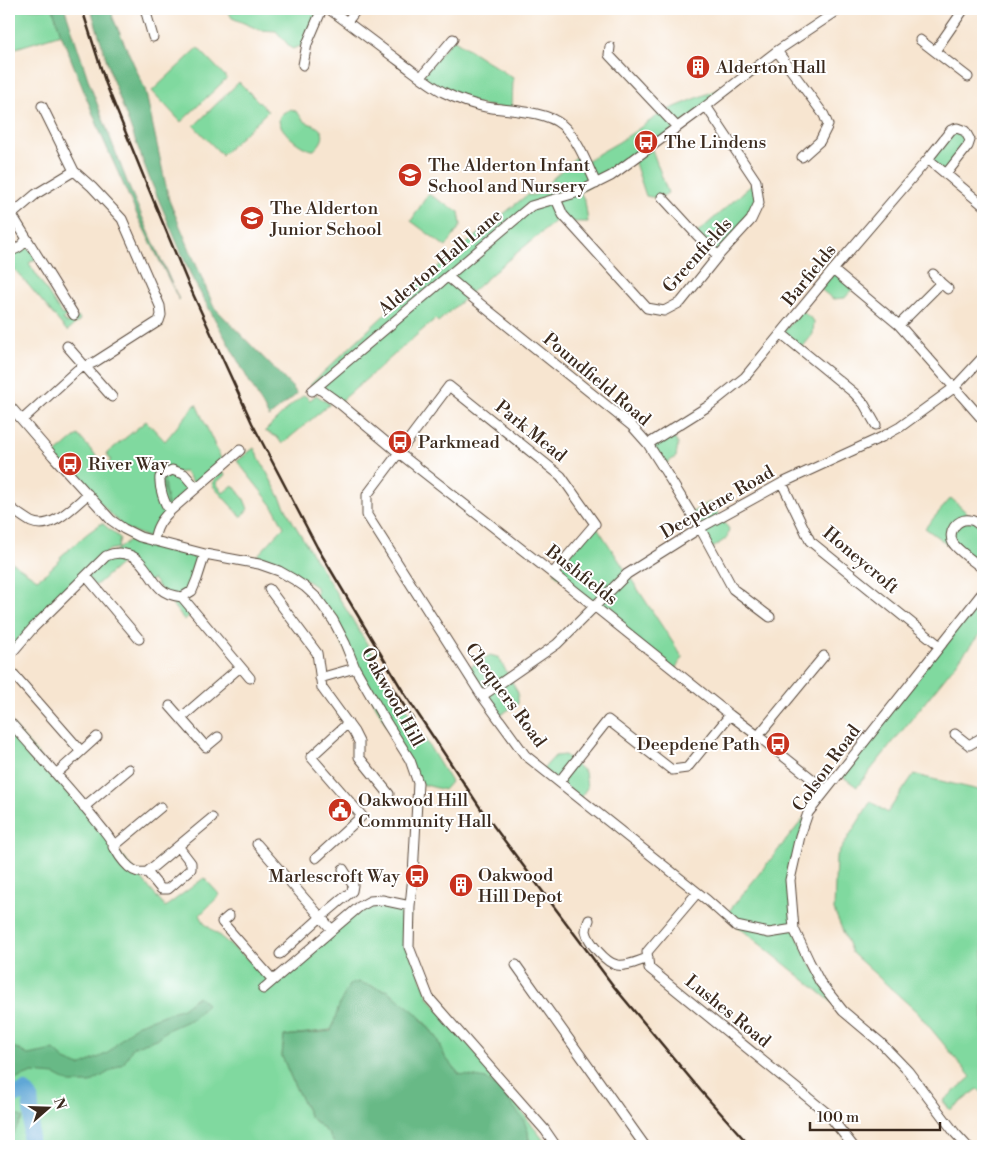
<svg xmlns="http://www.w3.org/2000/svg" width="992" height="1155" font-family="'Libre Bodoni',serif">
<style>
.green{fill:#80d99f;stroke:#5e825e}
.forest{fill:#68b986;stroke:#527252}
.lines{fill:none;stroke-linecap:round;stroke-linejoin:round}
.river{stroke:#60a7d6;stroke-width:16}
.minor-casing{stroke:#574639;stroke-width:11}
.minor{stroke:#fff;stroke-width:9}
.rail{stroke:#3b2a1e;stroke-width:2.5}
.labels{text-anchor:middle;stroke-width:4;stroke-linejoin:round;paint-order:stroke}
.poi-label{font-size:18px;fill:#3b2a1e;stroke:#fff;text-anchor:start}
.street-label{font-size:18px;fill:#3b2a1e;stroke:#fff}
</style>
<rect width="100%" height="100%" fill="#fff"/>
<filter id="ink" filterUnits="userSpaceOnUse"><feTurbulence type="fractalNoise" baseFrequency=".02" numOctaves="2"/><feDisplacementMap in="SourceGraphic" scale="10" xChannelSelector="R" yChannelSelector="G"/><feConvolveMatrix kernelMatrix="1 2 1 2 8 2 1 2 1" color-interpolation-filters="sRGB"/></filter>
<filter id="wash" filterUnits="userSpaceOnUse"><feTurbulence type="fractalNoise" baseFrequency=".0096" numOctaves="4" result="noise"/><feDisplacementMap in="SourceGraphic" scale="20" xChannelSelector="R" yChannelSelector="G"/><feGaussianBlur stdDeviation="1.12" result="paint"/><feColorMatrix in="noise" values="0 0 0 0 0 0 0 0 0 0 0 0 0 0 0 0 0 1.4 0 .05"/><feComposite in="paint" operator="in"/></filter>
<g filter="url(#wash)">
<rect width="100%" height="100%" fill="#f7e5d0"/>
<!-- green -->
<path class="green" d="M9 9H53L61 34 13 49 9 47Z
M227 9H322L307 44 292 49 276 31 260 30 232 18Z
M453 39 513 78 512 110 461 101 421 77Z
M198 48 227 78 181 122 152 91Z
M738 81 651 147 668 193C661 198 654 198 646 196L634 160 580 192 585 201 588 222H569L563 215 502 265 438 322 435 319 339 403 317 387 310 385 418 283 527 195H535L576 157 586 161 619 142 663 112Z
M239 82 268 111 222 155 194 126Z
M291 109C299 111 300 118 306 122 310 124 314 125 317 127 328 134 321 144 314 150 303 151 278 130 279 119 280 113 287 111 291 109Z
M957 128 970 140 946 174 928 159Z
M756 181 759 203 718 256 696 234Z
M428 194 459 212 461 225 446 247 411 221Z
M26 247 30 249 36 259 29 263 62 315 69 312V313L63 319 67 324 79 317 80 320 67 331 30 287 9 263V253L19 251Z
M833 270 853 288 845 298 833 299 819 288Z
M801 310 814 321 813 334 801 349 782 334Z
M304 395 310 400 316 395 330 404 282 444 277 437 265 431 289 407Z
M196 404 223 463 196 486 185 472 163 473 168 511 153 539 124 528 54 455 78 435 105 466 111 460 106 454 146 421 165 441Z
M669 430 678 444 676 457 662 466 648 444Z
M254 448 293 522 451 782 444 790 418 783 317 598 316 587C296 573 279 564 255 558L284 527 272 505 237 461Z
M172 470 196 488 170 511 160 477Z
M223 472 225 475 216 483 223 493 233 485 244 499 248 509 241 517 213 486 212 483 217 476Z
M951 498 983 528V569L954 545 947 544 925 528Z
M710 502 729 529 727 538 711 549 691 513Z
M102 523 120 538 118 548 109 550 9 651V560L37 579 46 573 61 559 60 557 88 533Z
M595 524 683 658 674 670 554 573Z
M135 535 205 554 197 579 183 597 195 611 184 620 153 579 145 585 125 560 95 586 86 576Z
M983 592V630L857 787 839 774Z
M490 655 497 657 499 658 518 693V704L497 717 465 670Z
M9 720 165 907 204 878 220 895 200 915 205 924 273 980 370 901 410 906 409 947 429 998 487 1066 548 1146H531L527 1131 459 1074 453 1067 445 1057 438 1039 421 1018 284 1036 282 1056 293 1082 310 1117 328 1133 336 1146H9Z
M565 755 585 772 587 788 580 798 543 769 555 756Z
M914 774 924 777 983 791V1094L978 1089 950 1110 943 1101 971 1077 917 1012 852 953 834 910 836 857 871 801 887 813Z
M808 813 790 880 794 929 809 961 843 1011 725 916Z"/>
<!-- forest -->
<path class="forest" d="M53 9H65L90 85 129 187 179 300 138 217 103 139 61 34Z
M91 9H111L113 18 145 89 169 200 214 307 293 388 297 394 269 417 192 278 149 177 112 78Z
M358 982 388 991 416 1013 438 1039 445 1057 459 1074 486 1079 502 1092 523 1119 528 1131 529 1146H336L328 1133 310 1117 293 1082 282 1056 284 1036 331 1031 340 1003 349 985Z
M198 996 207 1004 194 1018 167 1030 156 1039 133 1047 124 1063 90 1083H70L55 1075 32 1073 9 1082V1050L14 1047 28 1055 54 1050 65 1060 80 1066 108 1053 120 1040 136 1025 183 1008Z
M12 1112 23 1118 9 1140V1119L14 1120Z"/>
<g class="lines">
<!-- river -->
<path class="river" d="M9 1098 25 1091 30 1097 32 1119 29 1146"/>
</g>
</g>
<g filter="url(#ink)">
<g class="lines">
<!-- minor casing -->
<g class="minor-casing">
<path id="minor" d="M145 9 153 37
M329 9C353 26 376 44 399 61 413 71 427 83 443 92 457 99 470 104 486 107 508 111 544 110 562 125 577 137 588 166 596 184
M347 22 357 9
M920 40 968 77
M610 47 609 55 677 127
M777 51 824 115 828 125 820 141 802 157
M935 51 964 9
M303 65 307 44 322 9
M421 77 453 39
M928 159 951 130 957 128 965 131 970 140 968 146 946 174
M662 197 696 234 718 256
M556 199 563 215 647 308 664 311 681 302 718 256 751 220 759 203 756 181 706 106
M9 210 74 315
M9 217 36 194 74 171 42 106
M9 250C17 251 22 245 27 239
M833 270 899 325 983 420
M933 274 941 283
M448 277 468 294 632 426 648 444 662 466 700 528 733 589 770 617
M899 325 941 283 948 289
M782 334 854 393 864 404 876 425
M67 346 112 397
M317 387 339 403 399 453 594 606 730 715 758 736 826 790
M312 391 531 206 579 192 611 176 706 106 777 51 840 9
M9 405 53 456 111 520 124 529 140 537 205 554 259 564 279 571 293 579 305 587 317 598 333 620 345 643 355 668 386 722 410 760 418 783 413 875 410 906 409 947 429 998 545 1130 556 1146
M22 420 77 370 95 362 159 321 161 315 160 306 122 219 92 187 74 171
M648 444 710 405 745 377 833 270 928 159 983 205
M782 483 810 541 940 646
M9 507C16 512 24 518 31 522 52 531 74 506 88 494
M170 511C164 503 159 487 160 477L164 474 172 470 184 474 196 488
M983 528C979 525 975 520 970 520 957 518 947 532 953 543 957 550 976 563 983 569
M154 541C156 527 161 520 170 511L240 450
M553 573 595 524 561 476 449 386 367 495V515L482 696 525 755 707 900 736 926 769 933 794 929
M86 576 139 639
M269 589 317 653 322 688 354 732 359 742V757L389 794
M182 597 250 678
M9 656 33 628 106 556C113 553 118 552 125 554 143 556 149 578 161 589 166 594 175 596 182 597L192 591 197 579 205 554
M9 669 80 750
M320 678 355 668
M482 696 557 644 627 574 700 528 782 483 882 437 900 427 955 387 983 357
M170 706 206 747 218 737
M181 718 240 667
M9 721C37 753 66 784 93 817 99 825 107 833 112 842 116 851 121 860 129 867 135 872 139 873 147 872L212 818
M955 734 969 745 983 737
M758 736 824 656
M56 774 97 737
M559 782 608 720 672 770 687 768 730 715
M84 807 129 769
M257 844 332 930
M113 847 161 807
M316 858 362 816 311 757 348 723
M147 872 161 889H168L191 869V863L178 846
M697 893 647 952 649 968 828 1114 853 1146
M229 916 222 922 273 980
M589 920C588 923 586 927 586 931 588 942 606 963 617 965 627 967 638 961 648 958
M280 954 321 917 352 891 353 885 343 869
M516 965 645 1146
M263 989 332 930 359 907 370 901 382 900 410 906
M967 1146 955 1133 908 1071 881 1043 843 1011 820 982 809 961 794 929 790 880 800 836 808 813 983 592"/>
</g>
<!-- minor -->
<use href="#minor" class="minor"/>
<!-- rail -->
<path class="rail" d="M82 9 106 84 145 180 187 281 252 423 317 547 404 693 483 812 615 988 701 1091 750 1146
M391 686 413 719"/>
</g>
</g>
<!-- icons -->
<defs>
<g id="building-disc" transform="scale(1.25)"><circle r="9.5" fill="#c8321e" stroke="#fff"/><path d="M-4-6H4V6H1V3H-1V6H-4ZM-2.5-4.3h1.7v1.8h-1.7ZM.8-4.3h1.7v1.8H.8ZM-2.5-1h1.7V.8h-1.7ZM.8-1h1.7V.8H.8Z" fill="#fff"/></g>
<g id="bus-disc" transform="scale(1.25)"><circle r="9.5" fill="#c8321e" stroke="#fff"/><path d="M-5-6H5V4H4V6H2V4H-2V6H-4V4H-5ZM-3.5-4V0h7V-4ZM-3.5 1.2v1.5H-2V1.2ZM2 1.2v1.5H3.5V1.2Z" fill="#fff"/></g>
<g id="school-disc" transform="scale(1.25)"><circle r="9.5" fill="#c8321e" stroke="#fff"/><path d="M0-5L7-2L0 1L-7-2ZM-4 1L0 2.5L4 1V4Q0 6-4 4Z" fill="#fff"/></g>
<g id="civic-disc" transform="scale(1.25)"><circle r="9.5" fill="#c8321e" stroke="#fff"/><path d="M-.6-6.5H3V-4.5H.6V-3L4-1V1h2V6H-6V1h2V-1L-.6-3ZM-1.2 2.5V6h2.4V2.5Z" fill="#fff"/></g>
</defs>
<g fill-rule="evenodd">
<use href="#building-disc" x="698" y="67"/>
<use href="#bus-disc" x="646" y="142"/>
<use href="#school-disc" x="410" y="175"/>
<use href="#school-disc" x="252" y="218"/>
<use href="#bus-disc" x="400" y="442"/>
<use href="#bus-disc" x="70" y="464"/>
<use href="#bus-disc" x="778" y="744"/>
<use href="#civic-disc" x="340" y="810"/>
<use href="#bus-disc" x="417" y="876"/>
<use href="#building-disc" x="461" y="885"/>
</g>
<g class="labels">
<!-- poi labels -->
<g class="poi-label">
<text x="716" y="73">Alderton Hall</text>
<text x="664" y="148">The Lindens</text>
<text x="428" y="171">The Alderton Infant<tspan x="428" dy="21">School and Nursery</tspan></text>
<text x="270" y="214">The Alderton<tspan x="270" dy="21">Junior School</tspan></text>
<text x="418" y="448">Parkmead</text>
<text x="88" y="470">River Way</text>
<text x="760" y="750" text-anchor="end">Deepdene Path</text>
<text x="358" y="806">Oakwood Hill<tspan x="358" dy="21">Community Hall</tspan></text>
<text x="478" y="881">Oakwood<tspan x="478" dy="21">Hill Depot</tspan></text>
<text x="400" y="882" text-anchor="end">Marlescroft Way</text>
</g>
<!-- street labels -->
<g class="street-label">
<text transform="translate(697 255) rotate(-48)" y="6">Greenfields</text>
<text transform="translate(440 262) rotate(-40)" y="6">Alderton Hall Lane</text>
<text transform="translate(809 275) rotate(-51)" y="6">Barfields</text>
<text transform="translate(597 379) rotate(40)" y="6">Poundfield Road</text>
<text transform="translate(531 431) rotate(39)" y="6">Park Mead</text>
<text transform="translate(717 502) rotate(-30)" y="6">Deepdene Road</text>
<text transform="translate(861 560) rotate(40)" y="6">Honeycroft</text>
<text transform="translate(582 575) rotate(38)" y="6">Bushfields</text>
<text transform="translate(506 695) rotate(54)" y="6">Chequers Road</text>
<text transform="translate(393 697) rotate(61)" y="6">Oakwood Hill</text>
<text transform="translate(826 768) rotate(-54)" y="6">Colson Road</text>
<text transform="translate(728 1011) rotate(39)" y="6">Lushes Road</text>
</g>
</g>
<!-- margin -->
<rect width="992" height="1155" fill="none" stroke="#fff" stroke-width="30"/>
<!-- north arrow -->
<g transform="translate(48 1108) rotate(70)" stroke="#ffffff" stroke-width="4" paint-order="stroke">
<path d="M0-4L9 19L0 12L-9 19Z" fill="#3b2a1e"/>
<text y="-8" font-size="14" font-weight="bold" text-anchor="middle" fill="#3b2a1e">N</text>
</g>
<!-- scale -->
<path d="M810 1122v8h130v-8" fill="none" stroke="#3b2a1e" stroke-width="2.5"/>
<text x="817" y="1122" font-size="15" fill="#3b2a1e" stroke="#ffffff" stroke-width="4" paint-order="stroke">100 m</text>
</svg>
